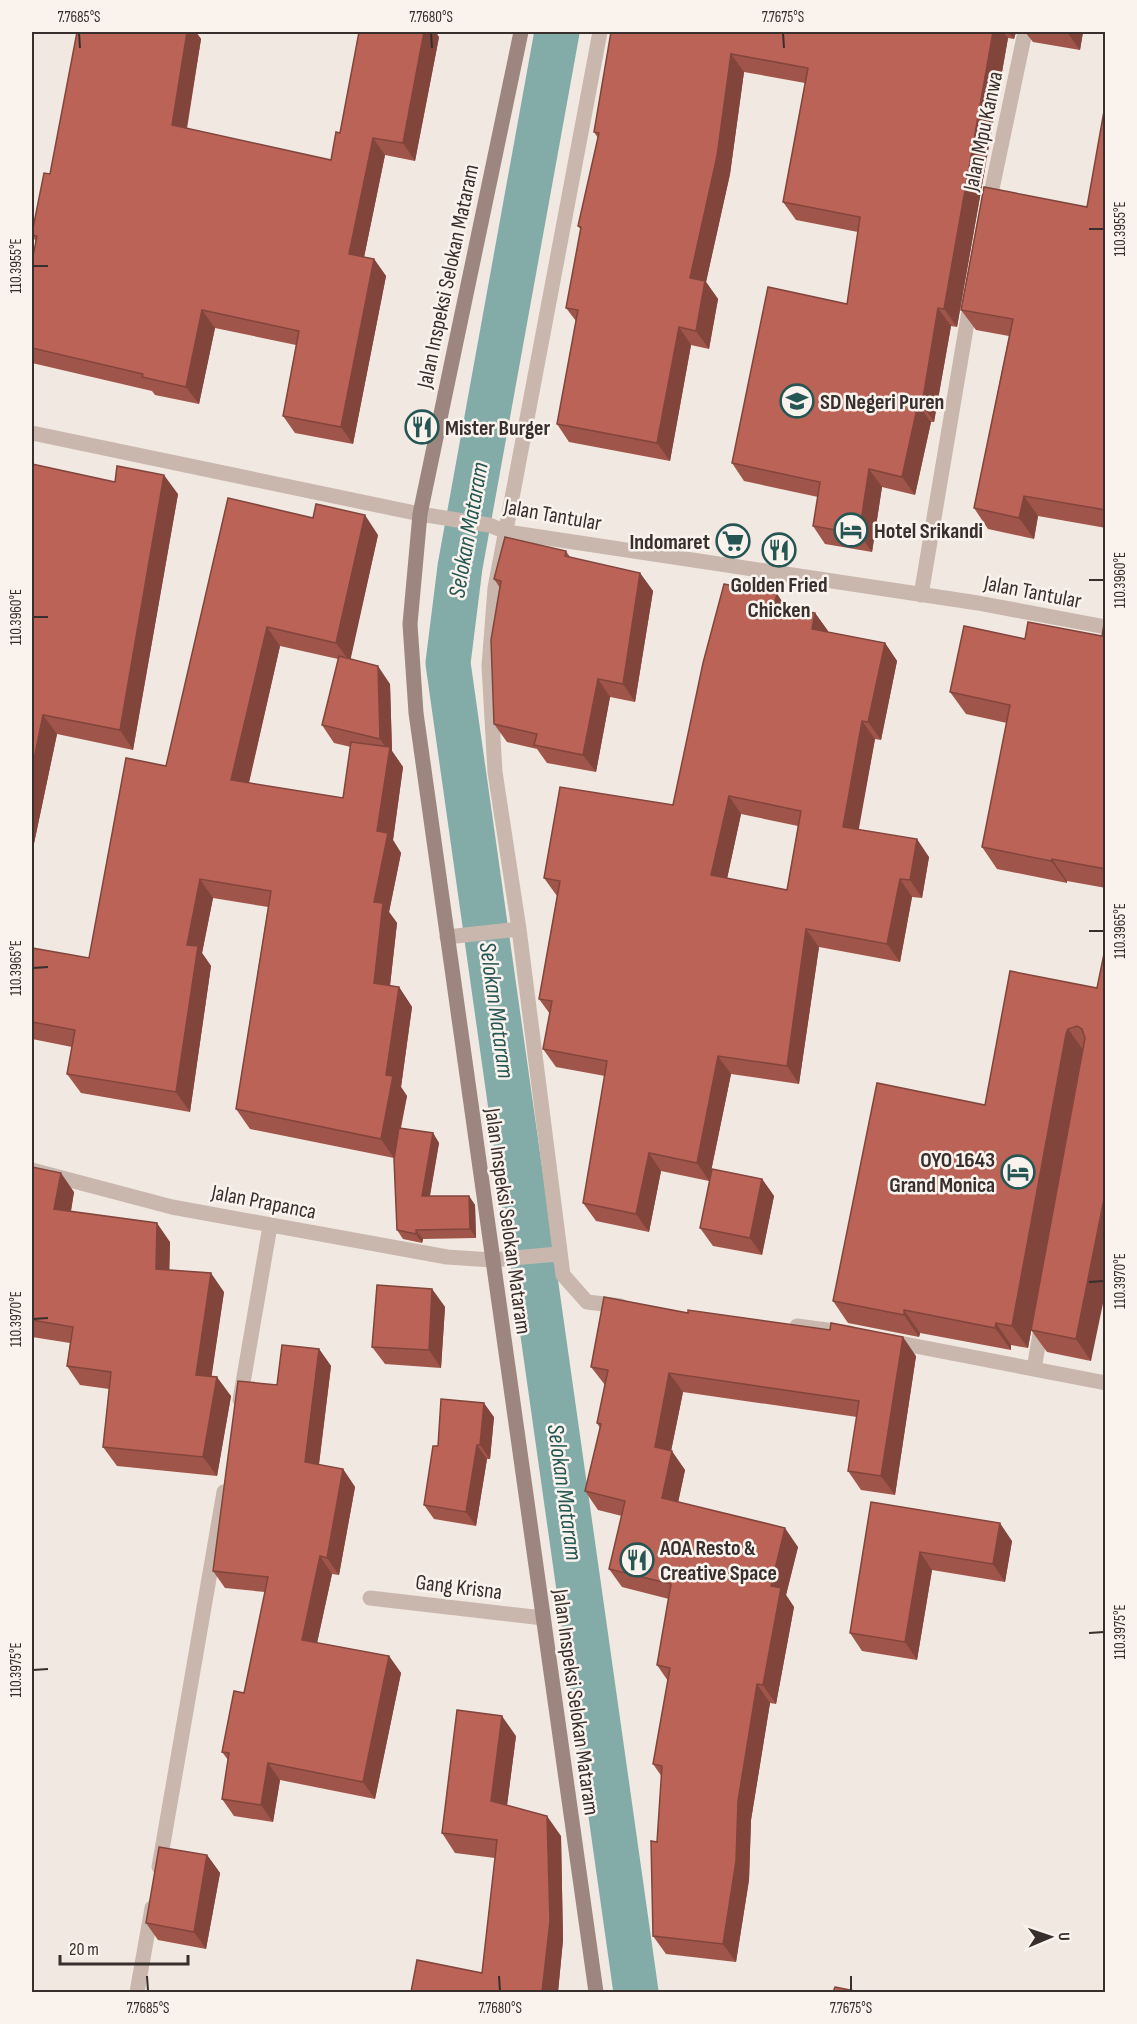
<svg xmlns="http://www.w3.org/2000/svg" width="1137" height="2024" font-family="'Sofia Sans Condensed',sans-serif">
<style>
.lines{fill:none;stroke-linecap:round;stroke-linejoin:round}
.canal{stroke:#83aca9;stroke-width:45}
.service{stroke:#c9b7ae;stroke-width:15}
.minor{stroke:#c9b7ae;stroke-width:15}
.tertiary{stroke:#c9b7ae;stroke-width:15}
.secondary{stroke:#9c867f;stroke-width:15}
.wall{fill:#a0554a;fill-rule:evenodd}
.shaded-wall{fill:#82453c}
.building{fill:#ba6356;stroke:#82453c;stroke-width:1.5;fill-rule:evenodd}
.ticks{fill:none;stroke:#382e2b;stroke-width:2}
.labels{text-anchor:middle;stroke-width:5;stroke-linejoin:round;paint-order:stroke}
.street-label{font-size:22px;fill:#382e2b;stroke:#f9f2ed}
.poi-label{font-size:22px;font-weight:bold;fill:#382e2b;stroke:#f9f2ed;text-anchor:start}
.water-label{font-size:24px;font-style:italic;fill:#255653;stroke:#f9f2ed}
.neatline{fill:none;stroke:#382e2b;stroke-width:2}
.ticks-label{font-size:15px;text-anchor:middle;fill:#382e2b}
</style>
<rect width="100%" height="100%" fill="#f1e8e1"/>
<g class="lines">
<!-- canal -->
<path class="canal" d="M557 32 460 567 448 663 636 1992"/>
<!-- service -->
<path class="service" d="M240 1400 270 1226
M370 1598 543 1618
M159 1867 224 1492
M137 1992 152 1908"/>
<!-- minor -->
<path class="minor" d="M600 32 495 588 489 666 495 772 519 929 563 1275 587 1302 621 1306
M988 208 1025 32
M921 595 971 299
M447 937 519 929
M32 1170 172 1207 447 1257 492 1260 558 1254
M797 1326 850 1333
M889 1341 1106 1383
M1034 1369 1042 1322"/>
<!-- tertiary -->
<path class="tertiary" d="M32 433 420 514 489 525 507 532 978 603 1106 627"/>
<!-- secondary -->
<path class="secondary" d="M521 32 420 514 410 624 416 713 596 1992"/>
</g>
<!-- wall -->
<path class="wall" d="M77 32H196L201 39 187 129 331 160 340 133 439 37 415 161 385 155 364 257 374 259 386 276 353 444 295 433 283 416 296 345 215 328 199 404 155 395 152 391 32 363V261L36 242 32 235 50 174Z
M611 32H1016L1014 39 1008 38 957 327 951 326 934 422H931L915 495 882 487 872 552 825 544 813 526 818 497 744 481 732 463 847 304 858 232 796 220 783 202 805 83 744 72 730 174 706 282 718 299 709 349 691 345 670 461 569 442 557 424 576 321 566 308 581 230 578 226 598 138 594 132Z
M1025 32H1083L1080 50 1033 42Z
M1106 111V528L1038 516 1034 539 988 529 974 508 1009 336 976 330 961 310 1087 207Z
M32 464 115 482 178 494 133 750 57 734 32 853Z
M228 498 378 535 350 659 390 684 392 751 403 767 393 840 401 853 389 912 397 923 390 986 399 987 412 1007 401 1087 407 1096 401 1128 433 1133 439 1143 430 1196H469L475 1205 476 1238 423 1239 422 1243 403 1239 397 1230 394 1158 250 1129 236 1109 268 907 213 898 202 953 211 966 190 1112 81 1093 67 1074 72 1047 32 1039V948L89 958 166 766ZM280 646 338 659 322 725 334 743 351 747 343 798 249 783Z
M566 551 570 557 640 573 653 591 635 702 610 697 596 772 547 763 537 749 507 742 494 724 500 588 494 579Z
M777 594 786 607 815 613 828 631V632L885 643 897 661 881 740 875 739 858 829 929 857 922 898 912 897 900 962 819 947 799 1084 731 1074 709 1181 661 1171 649 1232 596 1221 583 1203 605 1076 556 1067 543 1049 550 1014 539 999 557 896 544 878 673 805ZM741 814 798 826 787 890 727 878Z
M1106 625V888L1067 881V883L997 869 982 847 1007 723 966 714 950 692 1025 639 1102 636Z
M1097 988 1091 1361 1047 1352 1031 1330 1082 1056 1028 1348 1011 1345V1350L920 1333 919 1337 848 1323 833 1301 985 1105Z
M32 1167 74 1192 71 1211 170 1242 169 1270 224 1292 211 1377 231 1396 217 1476 117 1466 103 1447 109 1389 80 1385 67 1366 70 1343 32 1337Z
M762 1179 774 1196 762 1255 713 1246 700 1228Z
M432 1289 445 1307 441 1368 385 1364 372 1347Z
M319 1349 331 1366 319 1465 343 1469 355 1487 339 1575 332 1574 317 1643 389 1656 401 1673 375 1799 280 1780 273 1822 234 1816 222 1799 228 1760 222 1752 244 1693 265 1592 225 1588 213 1571 277 1385Z
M916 1356 895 1495 861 1490 848 1471 857 1417 683 1392 671 1451 685 1470 678 1502 798 1547 786 1595 794 1607 776 1704 770 1703 751 1820 749 1880 736 1962 666 1954 653 1936 662 1777 653 1764 668 1681 657 1665 669 1599 622 1587 609 1569 622 1516 598 1510 585 1491 600 1428 597 1423 605 1385 591 1367Z
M494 1417 490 1459H487L476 1526 434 1519 424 1505Z
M871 1502 1012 1541 1005 1582 932 1570 917 1660 862 1651 850 1633Z
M516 1736 507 1805 561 1836 563 1940 558 1992H411L482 1973 495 1858 455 1853 442 1833Z
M207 1855 220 1873 206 1949 158 1940 146 1923Z"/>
<!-- shaded-wall -->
<path class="shaded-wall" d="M187 32H196L201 39 184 143 172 125Z
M424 32H436L439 37 415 161 403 143Z
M993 32H1003L1008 38 957 327 944 309Z
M1008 32H1016L1014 39Z
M1067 32H1083L1080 50Z
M731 54 744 72 730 174 706 282 718 299 709 349 696 331 690 278Z
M373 138 385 155 361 272 349 254Z
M374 259 386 276 353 444 341 427Z
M938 308 951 326 934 422 922 404Z
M202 310 215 328 199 404 186 387Z
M679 327 691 345 670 461 657 443Z
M918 404 931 422 915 495 902 477Z
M869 469 882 487 872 552 859 534Z
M164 475 178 494 133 750 120 730Z
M1024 496 1038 516 1034 539 1019 518Z
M365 515 378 535 350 662 336 643Z
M640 573 653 591 635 702 623 684Z
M777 594 789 612 774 605Z
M815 613 828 631 825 647 812 629Z
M267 627 280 646 245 799 231 780Z
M885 643 897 661 881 740 868 722Z
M378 666 390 684 392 751 403 767 393 840 401 853 389 912 397 923 388 1003 374 983V902L377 831 389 752 380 739Z
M598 679 610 697 596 772 583 755Z
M43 715 57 734 32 853V769Z
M862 721 875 739 856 845 843 827Z
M729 796 741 814 724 893 711 875Z
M917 839 929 857 922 898 910 880Z
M1052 859 1067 881V883L1051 861Z
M200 879 213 898 202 953 211 966 190 1112 176 1092 187 945Z
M900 879 912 897 900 962 887 944Z
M806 929 819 947 799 1084 787 1066Z
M399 987 412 1007 401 1087 407 1096 394 1158 381 1139 386 1075Z
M1068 1029 1084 1051 1081 1056 1028 1348 1012 1326 1066 1034Z
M718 1056 731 1074 709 1181 697 1163Z
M433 1133 439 1143 428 1206 422 1196Z
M649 1153 661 1171 649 1232 636 1214Z
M61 1173 74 1192 68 1228 54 1209Z
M762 1179 774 1196 762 1255 750 1238Z
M1106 1189V1289L1091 1361 1076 1339Z
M469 1196 475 1205 476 1238 470 1229Z
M157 1223 170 1242 169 1288 156 1269Z
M416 1230 423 1239 422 1243 416 1234Z
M211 1273 224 1292 209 1394 196 1375Z
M432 1289 445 1307 441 1368 429 1350Z
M904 1310 920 1333 919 1337 904 1315Z
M996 1323 1011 1345V1350L995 1328Z
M903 1337 916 1356 895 1495 881 1476Z
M319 1349 331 1366 317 1479 305 1462Z
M669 1373 683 1392 668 1466 655 1447Z
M217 1377 231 1396 217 1476 203 1457Z
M484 1403 494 1417 490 1459 480 1445Z
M477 1445 487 1459 476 1526 466 1512Z
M672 1451 685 1470 675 1517 662 1498Z
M343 1469 355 1487 339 1575 327 1558Z
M1000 1523 1012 1541 1005 1582 993 1564Z
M785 1528 798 1547 786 1595 794 1607 776 1704 763 1685 771 1586Z
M920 1552 932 1570 917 1660 905 1642Z
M320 1556 332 1574 314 1657 302 1640Z
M389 1656 401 1673 375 1799 363 1782Z
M757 1684 770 1703 751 1820 749 1880 736 1962 723 1944 738 1801Z
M502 1716 516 1736 505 1821 491 1801Z
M268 1763 280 1780 273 1822 261 1805Z
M547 1816 561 1836 563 1940 558 1992H542Z
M207 1855 220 1873 206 1949 194 1932Z"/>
<!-- building -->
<path class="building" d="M77 32H187L172 125 331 160 336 132 340 133 359 32H424L403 143 373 138 349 254 374 259 341 427 283 416 299 331 202 310 186 387 142 377 143 374 32 348V261L37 236 32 235V233L44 173 50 174Z
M611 32H993L944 309 938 308 922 404H918L902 477 869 469 859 534 813 526 820 482 732 463 768 287 847 304 860 217 783 202 808 68 731 54 717 156 690 278 705 281 696 331 679 327 657 443 557 424 578 310 566 308 581 227 578 226 599 133 594 132Z
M1104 111H1106V510L1024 496 1019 518 974 508 1013 319 961 310 984 187 1087 207Z
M32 464 115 482 117 466 164 475 120 730 43 715 32 769Z
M228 498 313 518 316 504 365 515 336 643 267 627 231 780 343 798 351 742 390 747 377 831 388 833 374 902 383 903 374 983 399 987 386 1075 393 1076 381 1139 236 1109 271 891 200 879 187 945 198 946 176 1092 67 1074 75 1030 32 1022V948L89 958 126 758 166 766Z
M505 537 566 551 565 556 640 573 623 684 598 679 583 755 534 745 537 734 494 724 491 640 501 581 494 579Z
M724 584 777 594 774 605 815 613 812 629 885 643 868 722 862 721 843 827 917 839 910 880 900 879 887 944 806 929 787 1066 718 1056 697 1163 649 1153 636 1214 583 1203 607 1061 543 1049 552 1001 539 999 560 881 544 878 560 787 673 805 703 663ZM729 796 801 811 787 890 711 875Z
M1028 622 1102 636 1104 624 1106 625V869L1052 859 1051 861 982 847 1010 705 950 692 964 626 1025 639Z
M339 656 378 666 380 739 322 725Z
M1105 949 1106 1189 1076 1339 1031 1330 1085 1038 1082 1029 1077 1026 1068 1029 1066 1034 1012 1326 996 1323 995 1328 904 1310V1315L833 1301 877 1083 985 1105 1010 971 1097 988Z
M399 1128 433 1133 422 1196H469L470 1229 416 1230V1234L397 1230 394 1159Z
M32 1167 61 1173 54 1209 157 1223 156 1269 211 1273 196 1375 217 1377 203 1457 103 1447 111 1372 67 1366 73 1327 32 1320Z
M712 1169 762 1179 750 1238 700 1228Z
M377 1285 432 1289 429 1350 372 1347Z
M604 1297 688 1313V1310L830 1330 831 1323 903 1337 881 1476 848 1471 859 1401 669 1373 655 1447 672 1451 662 1498 785 1528 771 1586 781 1588 763 1685 757 1684 738 1801 736 1861 723 1944 653 1936 651 1841 657 1842 662 1766 653 1764 670 1668 657 1665 671 1584 609 1569 625 1501 585 1491 601 1424 597 1423 608 1370 591 1367Z
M282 1345 319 1349 305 1462 343 1469 327 1558 320 1556 302 1640 389 1656 363 1782 268 1763 261 1805 222 1799 229 1753 222 1752 234 1691 244 1693 268 1577 213 1571 238 1381 277 1385Z
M441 1399 484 1403 480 1445H477L466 1512 424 1505 433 1446H438Z
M871 1502 1000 1523 993 1564 920 1552 905 1642 850 1633Z
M457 1710 502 1716 491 1801 547 1816 550 1921 542 1992H411L417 1960 482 1973 497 1840 442 1833Z
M159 1847 207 1855 194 1932 146 1923Z
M835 1987 860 1992H833Z"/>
<!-- ticks -->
<path class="ticks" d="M79 33 80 48M431 33 432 48M783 33 784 48M1089 229H1104M33 266H48M1089 580H1104M33 617H48M1089 931H1104M33 968 48 967M1089 1282 1104 1281M33 1319 48 1318M1089 1633 1104 1632M33 1670 48 1669M147 1976 148 1991M499 1976 500 1991M851 1976V1991"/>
<!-- icons -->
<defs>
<g id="school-ring" transform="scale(1.725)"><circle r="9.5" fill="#f9f2ed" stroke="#255653" stroke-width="1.5"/><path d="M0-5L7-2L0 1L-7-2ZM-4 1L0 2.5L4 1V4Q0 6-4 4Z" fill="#255653"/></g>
<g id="restaurant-ring" transform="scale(1.725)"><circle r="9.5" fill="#f9f2ed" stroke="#255653" stroke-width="1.5"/><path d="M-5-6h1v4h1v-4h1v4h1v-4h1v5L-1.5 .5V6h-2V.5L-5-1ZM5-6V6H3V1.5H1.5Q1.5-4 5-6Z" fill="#255653"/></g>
<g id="hotel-ring" transform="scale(1.725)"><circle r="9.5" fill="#f9f2ed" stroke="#255653" stroke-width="1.5"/><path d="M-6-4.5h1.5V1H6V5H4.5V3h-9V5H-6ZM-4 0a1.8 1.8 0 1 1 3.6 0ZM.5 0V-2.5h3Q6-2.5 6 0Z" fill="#255653"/></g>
<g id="supermarket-ring" transform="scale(1.725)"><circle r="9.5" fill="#f9f2ed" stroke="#255653" stroke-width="1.5"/><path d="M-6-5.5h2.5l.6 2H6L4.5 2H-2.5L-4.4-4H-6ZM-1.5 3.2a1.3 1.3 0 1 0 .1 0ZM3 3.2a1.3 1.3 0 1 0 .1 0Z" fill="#255653"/></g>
</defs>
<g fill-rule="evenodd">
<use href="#school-ring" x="797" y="401"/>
<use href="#restaurant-ring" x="422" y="427"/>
<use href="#hotel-ring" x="851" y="530"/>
<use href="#supermarket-ring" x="733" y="541"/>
<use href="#restaurant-ring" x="779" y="550"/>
<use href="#hotel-ring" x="1018" y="1172"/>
<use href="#restaurant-ring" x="637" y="1560"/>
</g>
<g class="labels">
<!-- street labels -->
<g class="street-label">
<text transform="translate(982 131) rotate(-78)" y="8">Jalan Mpu Kanwa</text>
<text transform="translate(447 276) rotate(-78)" y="8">Jalan Inspeksi Selokan Mataram</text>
<text transform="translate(553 514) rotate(10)" y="8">Jalan Tantular</text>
<text transform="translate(1033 591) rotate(11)" y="8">Jalan Tantular</text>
<text transform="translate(264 1201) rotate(11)" y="8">Jalan Prapanca</text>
<text transform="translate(509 1221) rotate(82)" y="8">Jalan Inspeksi Selokan Mataram</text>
<text transform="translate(459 1586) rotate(7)" y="8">Gang Krisna</text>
<text transform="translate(577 1702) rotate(82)" y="8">Jalan Inspeksi Selokan Mataram</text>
</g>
<!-- poi labels -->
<g class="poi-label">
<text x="820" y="409">SD Negeri Puren</text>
<text x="445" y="435">Mister Burger</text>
<text x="874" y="538">Hotel Srikandi</text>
<text x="710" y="549" text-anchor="end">Indomaret</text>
<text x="779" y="592" text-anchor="middle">Golden Fried<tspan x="779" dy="25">Chicken</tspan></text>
<text x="995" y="1167" text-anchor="end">OYO 1643<tspan x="995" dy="25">Grand Monica</tspan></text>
<text x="660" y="1555">AOA Resto &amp;<tspan x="660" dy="25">Creative Space</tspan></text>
</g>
<!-- water labels -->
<g class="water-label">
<text transform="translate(468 530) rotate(-80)" y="8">Selokan Mataram</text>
<text transform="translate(497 1010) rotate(82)" y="8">Selokan Mataram</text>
<text transform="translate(565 1492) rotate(82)" y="8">Selokan Mataram</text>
</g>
</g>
<!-- border -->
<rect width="1137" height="2024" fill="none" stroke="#f9f2ed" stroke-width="66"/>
<!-- north arrow -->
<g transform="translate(1050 1937) rotate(88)" stroke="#f9f2ed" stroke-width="4.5" paint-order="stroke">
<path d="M0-4.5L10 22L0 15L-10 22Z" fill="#382e2b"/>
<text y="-9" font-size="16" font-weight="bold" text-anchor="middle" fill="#382e2b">U</text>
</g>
<!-- scale -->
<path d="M60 1955v9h128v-9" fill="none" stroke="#382e2b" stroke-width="3"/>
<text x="69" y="1955" font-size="18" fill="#382e2b" stroke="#f9f2ed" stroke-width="4.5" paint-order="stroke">20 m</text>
<rect x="33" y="33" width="1071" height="1958" class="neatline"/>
<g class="ticks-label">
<text x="79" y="22">7.7685°S</text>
<text x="431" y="22">7.7680°S</text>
<text x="783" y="22">7.7675°S</text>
<text transform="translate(1120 229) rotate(-90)" y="5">110.3955°E</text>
<text transform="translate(16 266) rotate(-90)" y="5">110.3955°E</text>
<text transform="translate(1120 580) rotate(-90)" y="5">110.3960°E</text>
<text transform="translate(16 617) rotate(-90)" y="5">110.3960°E</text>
<text transform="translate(1120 931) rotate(-90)" y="5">110.3965°E</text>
<text transform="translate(16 968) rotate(-90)" y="5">110.3965°E</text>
<text transform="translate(1120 1281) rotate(-90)" y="5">110.3970°E</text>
<text transform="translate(16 1319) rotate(-90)" y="5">110.3970°E</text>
<text transform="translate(1120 1632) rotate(-90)" y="5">110.3975°E</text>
<text transform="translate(16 1670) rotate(-90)" y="5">110.3975°E</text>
<text x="148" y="2013">7.7685°S</text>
<text x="500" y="2013">7.7680°S</text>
<text x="851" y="2013">7.7675°S</text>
</g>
</svg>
